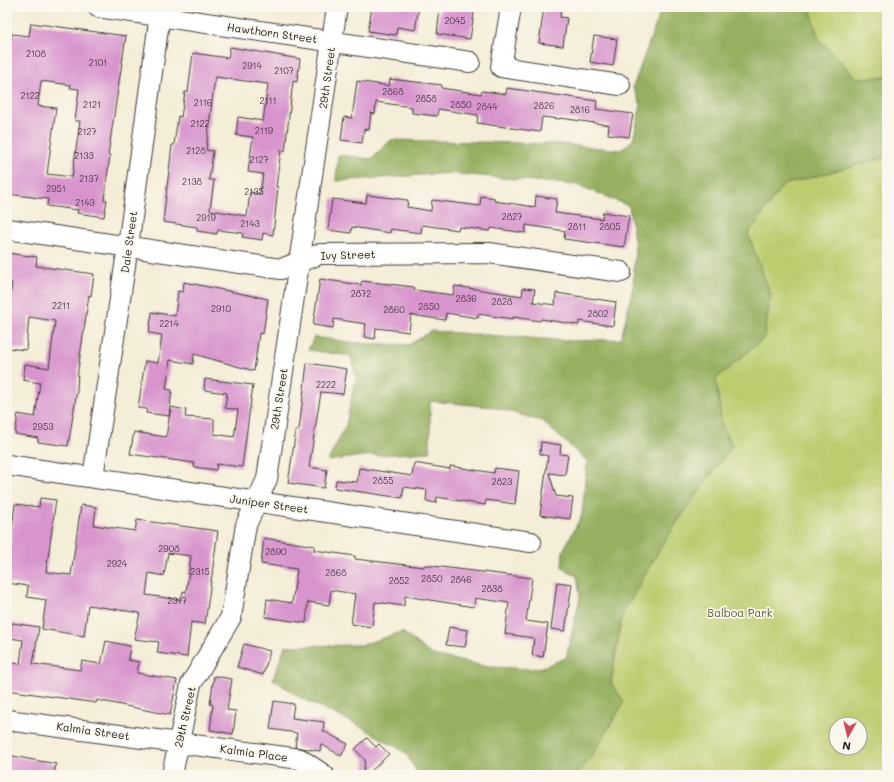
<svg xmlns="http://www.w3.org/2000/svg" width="894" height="782" font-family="Mali,sans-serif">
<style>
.green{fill:#bccc6e;stroke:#6c7445;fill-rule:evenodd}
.forest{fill:#95b061;stroke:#58663e}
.building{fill:#d895cd;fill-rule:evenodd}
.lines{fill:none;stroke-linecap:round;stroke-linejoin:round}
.minor-casing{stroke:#3c3b38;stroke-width:22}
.minor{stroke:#fff;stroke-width:20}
.labels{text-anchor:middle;stroke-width:3.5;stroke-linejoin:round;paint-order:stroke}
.number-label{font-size:9px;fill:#4b3a48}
.street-label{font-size:11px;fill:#1c1c1c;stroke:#fbf7ec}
.park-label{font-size:11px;fill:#545a39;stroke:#fbf7ec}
</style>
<rect width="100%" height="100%" fill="#fbf7ec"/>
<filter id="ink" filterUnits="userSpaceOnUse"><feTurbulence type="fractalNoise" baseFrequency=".025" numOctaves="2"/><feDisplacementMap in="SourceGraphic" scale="8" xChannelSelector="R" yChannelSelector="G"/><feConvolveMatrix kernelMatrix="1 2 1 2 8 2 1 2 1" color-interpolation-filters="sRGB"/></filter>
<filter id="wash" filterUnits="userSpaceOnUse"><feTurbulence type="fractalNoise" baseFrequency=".012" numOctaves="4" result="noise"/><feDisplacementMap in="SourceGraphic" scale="16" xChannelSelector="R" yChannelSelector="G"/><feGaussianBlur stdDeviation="0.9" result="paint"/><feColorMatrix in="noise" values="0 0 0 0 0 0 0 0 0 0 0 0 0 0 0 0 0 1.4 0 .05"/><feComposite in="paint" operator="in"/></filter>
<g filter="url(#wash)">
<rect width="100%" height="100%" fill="#f4edd7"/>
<!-- green -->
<path class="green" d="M682 7H887V775H568ZM836 724H860V748H836Z"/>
<!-- forest -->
<path class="forest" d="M662 7H810L818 38 856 78 887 77V157L783 185 748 234 771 295 764 338 716 379 722 425 732 446 686 509 658 552 622 615 611 683 624 702 590 759 577 775H418L406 753 360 726 299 697 273 679 285 646 362 645 402 632 432 655 489 667 537 669 566 658 580 598 577 576 562 567 563 551 582 515 587 461 542 421 494 407 430 401V452L362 456 328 461 346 425 356 378 351 356 308 350 314 337 355 343 409 345 431 331 572 341 621 339 633 287 635 247 629 206 578 185 450 173 336 181 338 155 371 159 391 140 559 144 621 150 633 140 641 105 633 87Z"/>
<g id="blocks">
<!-- building -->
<path class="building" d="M372 7H419L415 30 397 27 396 35 368 31Z
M446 7H475L470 39 437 34 440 9 446 10Z
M544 7H561L560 17 567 18 563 46 539 43Z
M31 23 126 36 108 155H110L104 200H107L104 217 77 213 78 210 47 206 48 199 7 194V60L12 34 29 36ZM41 81 71 85 70 88 79 89 75 121H80L72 177 47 174 56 108 38 106Z
M594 36 617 39 613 66 590 62Z
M230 47 300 59 297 82 293 81 285 151 281 150 276 187H278L273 235 263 233 262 240 242 237 243 233 218 230 217 234 197 231V227L163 222 172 145H174L178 116 181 117 185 92H188L193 53 228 58ZM215 77 268 84 263 121 238 117 236 135 253 137 248 172 263 174 260 194 250 192 247 216 210 210 214 180H209L213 151 206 150Z
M390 79 442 85 441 88 481 94 482 91 506 94 507 88 597 101 596 109 633 114 629 137 608 134 609 125 560 118V119L542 117 540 132 477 123 478 115 438 109 437 116 412 113V107L376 102 375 114 371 113 369 130 364 129 362 143 341 140 344 117 352 118 357 81 389 86Z
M367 195 408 200 407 207 431 211 432 200 480 206 481 196 495 198 494 201 535 207 536 196 557 199 555 213 602 219 603 212 629 216 624 247 564 239 565 231 526 225 525 233 491 228 490 231 459 227 458 230 422 225 421 233 390 229V233L352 227 351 233 328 230 332 199 366 203Z
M7 253 37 257 36 266 94 274 91 296 89 295 78 370 77 391 68 446 38 442V438L15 434 18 414 35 417 40 383 23 380 25 364 49 368 55 321 29 317 26 350 7 348V322L12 283H8L9 274 7 273Z
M320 279 361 285 362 281 414 287V290L453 295 455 286 522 296 523 288 535 289 533 302 555 305 556 293 616 302 613 326 579 321V325L541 319 540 321 513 317V319L478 314V318L446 313 445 320 411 315 409 332 376 328 375 339 364 337 366 324 334 319 333 328 313 325Z
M184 282 268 299 263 334 259 333 254 371 194 354 193 364 170 360 166 389 172 390 169 416 146 413 147 409 138 408 145 361 158 363 162 335 149 333 152 312 175 316 178 291 183 292Z
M307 363 347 369 343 394 321 392 309 467 327 470 324 488 288 483 296 430H299Z
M205 379 253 385 242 467 217 464 216 470 194 467V463L130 454 134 432 166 437 171 407 186 410 185 417 214 419V434L234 437 238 410 225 408 227 393 204 390Z
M541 442 561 445 560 454 568 455 565 475 549 473 556 496 573 498 570 519 540 515 548 456 540 454Z
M414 463 450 469V466L494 473 495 468 519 471 515 504 486 500 485 505 437 497 436 503 426 501 427 490 404 487 402 498 335 488 336 480 357 482 359 468 412 476Z
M40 498 56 500 46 572 71 575 81 505 96 507 94 525 135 531 137 520 218 531 205 624 191 622 187 657 157 653 159 642 134 639 140 613 88 605 84 636 42 629 46 600 27 597 28 586 7 583V544L10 545 15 504 39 507ZM168 553 191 556 186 592 183 591 181 600 146 595 149 573 164 576Z
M264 538 315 546 314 550 355 556V559L424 567V565L532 578 526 621 548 624 543 657 532 655 534 638 505 634 509 603 475 598 474 607 405 596 404 606 375 602 372 627 351 624 355 594 331 590 329 605 308 602 306 623 265 617 267 599 292 603 297 569 261 564Z
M557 582 572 584 565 631 551 629Z
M12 623 39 627 33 664 80 670 82 661 101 664 106 641 130 646 128 660 139 662 137 673 177 680 170 715 97 700 96 703 7 690V662L20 664 23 640 10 638Z
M449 627 468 630 465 647 446 645Z
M244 644 270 651 263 675 237 667Z
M214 676 232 679 227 710 236 711 233 734 210 730 213 705 210 704Z
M274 701 294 704 292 718 324 722 323 731 348 744 341 756 321 744 320 751 295 747 297 733 270 729Z
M367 738 376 747 379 744 389 754 367 775H363L365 760 355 749Z
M7 755 56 764 54 775H7Z"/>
</g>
</g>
<g filter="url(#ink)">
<use href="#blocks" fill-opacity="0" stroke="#3c3b38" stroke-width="1"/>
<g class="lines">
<!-- minor casing -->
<g class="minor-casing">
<path id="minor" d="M98 7 470 62
M511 7 501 67 620 85
M7 229 281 269 320 254 489 253 621 272
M7 465 531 542
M93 477 128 246 161 7
M7 720 300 759 324 775
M172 775 191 684 231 617 246 525 267 479 337 7"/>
</g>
<!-- minor -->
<use href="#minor" class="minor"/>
</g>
</g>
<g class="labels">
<!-- number labels -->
<g class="number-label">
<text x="455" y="24">2045</text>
<text x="36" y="57">2108</text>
<text x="98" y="66">2101</text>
<text x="252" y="69">2914</text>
<text x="284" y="74">2107</text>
<text x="393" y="95">2868</text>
<text x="30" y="99">2122</text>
<text x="426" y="102">2858</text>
<text x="268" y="104">2111</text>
<text x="203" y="106">2116</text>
<text x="92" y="108">2121</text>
<text x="461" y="108">2850</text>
<text x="544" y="109">2826</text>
<text x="487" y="110">2844</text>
<text x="580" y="113">2816</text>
<text x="200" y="127">2122</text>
<text x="264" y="134">2119</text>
<text x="87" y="135">2127</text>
<text x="196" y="154">2128</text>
<text x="84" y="159">2133</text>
<text x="259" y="163">2127</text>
<text x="89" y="182">2137</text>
<text x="192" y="185">2138</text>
<text x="56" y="192">2951</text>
<text x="254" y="195">2135</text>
<text x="85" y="206">2143</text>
<text x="512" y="220">2827</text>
<text x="206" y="221">2919</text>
<text x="250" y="227">2143</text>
<text x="577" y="230">2811</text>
<text x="610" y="230">2805</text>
<text x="361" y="297">2872</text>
<text x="466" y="302">2836</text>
<text x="502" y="305">2828</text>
<text x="61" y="309">2211</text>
<text x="429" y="310">2850</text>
<text x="221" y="312">2910</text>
<text x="394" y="313">2860</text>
<text x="598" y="317">2802</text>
<text x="169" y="327">2214</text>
<text x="326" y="388">2222</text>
<text x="43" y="430">2953</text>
<text x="383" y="484">2855</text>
<text x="502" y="485">2823</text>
<text x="169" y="552">2908</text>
<text x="276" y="555">2890</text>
<text x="117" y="567">2924</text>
<text x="200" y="575">2315</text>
<text x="336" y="576">2868</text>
<text x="432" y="582">2850</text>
<text x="461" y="583">2846</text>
<text x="399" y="584">2852</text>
<text x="492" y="592">2838</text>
<text x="177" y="604">2317</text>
</g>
<!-- street labels -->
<g class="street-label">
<text transform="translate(272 33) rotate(8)" y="4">Hawthorn Street</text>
<text transform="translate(327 78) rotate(-82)" y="4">29th Street</text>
<text transform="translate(129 242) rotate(-82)" y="4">Dale Street</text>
<text transform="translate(348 255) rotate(-2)" y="4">Ivy Street</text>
<text transform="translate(279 399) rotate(-81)" y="4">29th Street</text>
<text transform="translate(269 504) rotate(8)" y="4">Juniper Street</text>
<text transform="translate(185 717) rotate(-77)" y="4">29th Street</text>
<text transform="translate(93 731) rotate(8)" y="4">Kalmia Street</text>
<text transform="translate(254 753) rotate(8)" y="4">Kalmia Place</text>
</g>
<!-- park labels -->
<g class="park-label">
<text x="740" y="617">Balboa Park</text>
</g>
</g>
<!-- margin -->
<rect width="894" height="782" fill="none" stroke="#fbf7ec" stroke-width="24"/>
<!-- north arrow -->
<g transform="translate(848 736) rotate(188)"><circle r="19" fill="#fbf7ec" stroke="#a29f99"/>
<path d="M0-3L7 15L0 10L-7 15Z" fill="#d1495b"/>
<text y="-6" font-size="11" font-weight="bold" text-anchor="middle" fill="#1c1c1c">N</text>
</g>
</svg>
